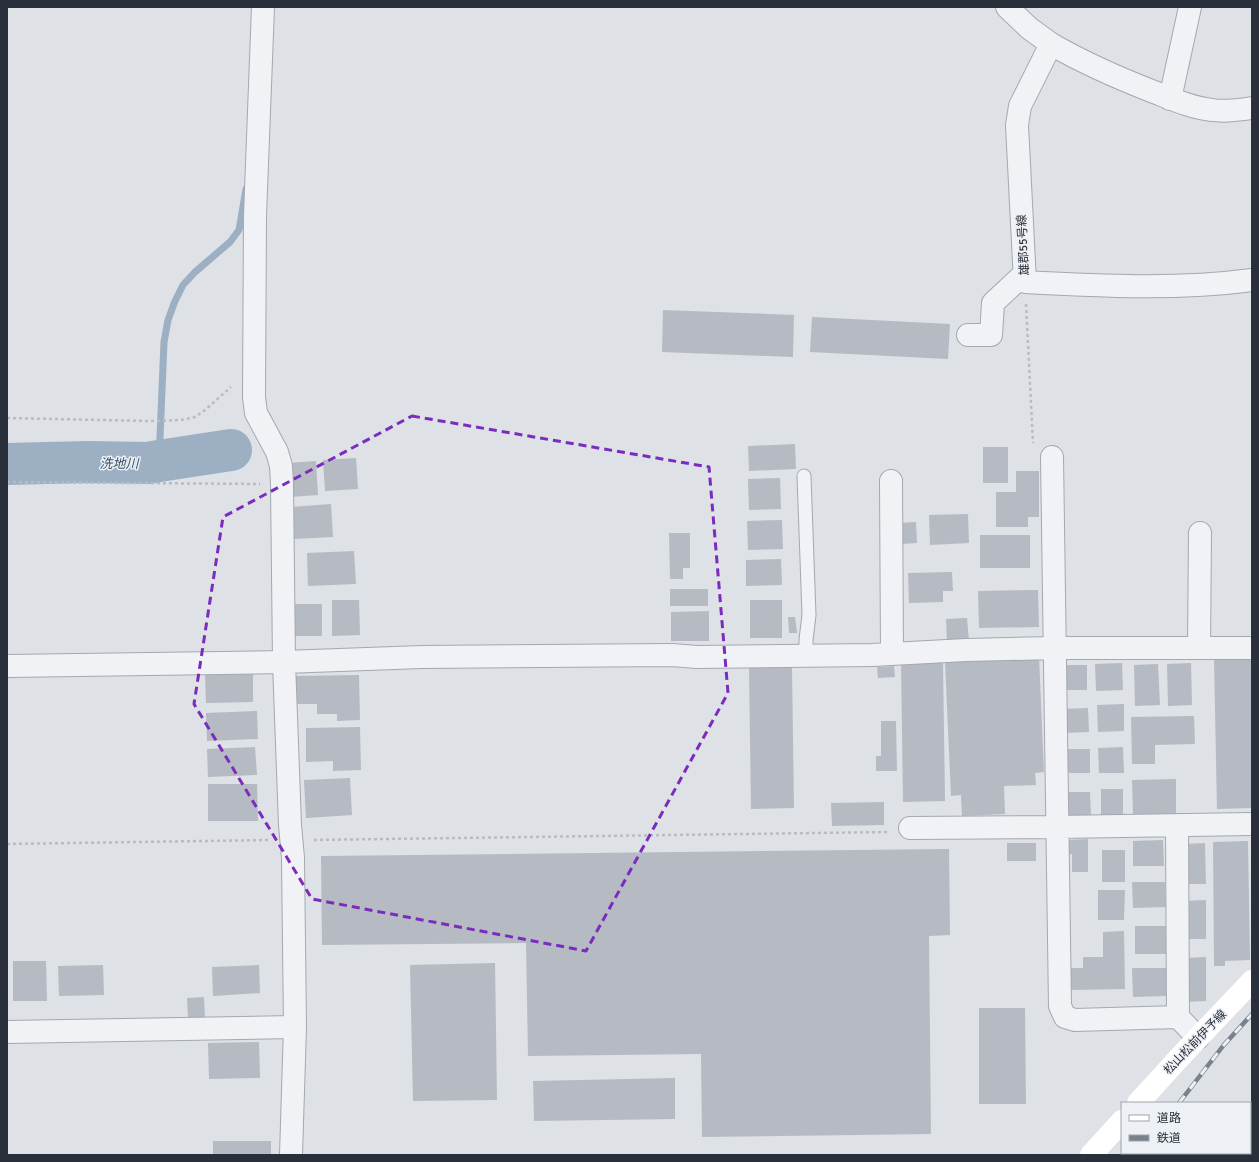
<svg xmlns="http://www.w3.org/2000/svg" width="1259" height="1162" font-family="Signika,'Noto Sans JP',sans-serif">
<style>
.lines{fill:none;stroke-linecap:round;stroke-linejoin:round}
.stream{stroke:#9dafc2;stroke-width:7}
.river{stroke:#9dafc2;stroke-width:42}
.building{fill:#b6bac2}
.service-casing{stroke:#a4a8af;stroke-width:15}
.minor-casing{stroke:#a4a8af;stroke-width:24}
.path{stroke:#b8bcc1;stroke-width:2.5;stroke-dasharray:3 3;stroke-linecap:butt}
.service{stroke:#f0f2f5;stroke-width:13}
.minor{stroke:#f0f2f5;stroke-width:22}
.secondary{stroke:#fff;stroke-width:22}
.rail-casing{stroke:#79818d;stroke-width:4.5}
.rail{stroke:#edf0f4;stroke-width:3;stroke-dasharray:9;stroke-linecap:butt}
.marked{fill:none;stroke:#7b2cbf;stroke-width:3;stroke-dasharray:8 5;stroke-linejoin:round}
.labels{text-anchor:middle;stroke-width:3;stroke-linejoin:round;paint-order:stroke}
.street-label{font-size:12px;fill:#29303b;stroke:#edf0f4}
.water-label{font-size:13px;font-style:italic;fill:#384f69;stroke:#edf0f4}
</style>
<rect width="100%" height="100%" fill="#dee1e6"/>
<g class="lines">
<!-- stream -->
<path class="stream" d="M159 461 164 342 168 320 175 301 183 285 195 272 230 242 239 230 246 189"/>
<!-- river -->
<path class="river" d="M7 464 88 462 148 463 159 461 231 450"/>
</g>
<!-- building -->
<path class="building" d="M663 310 794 315 793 357 662 352Z
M812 317 950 324 948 359 810 352Z
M795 444 796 469 749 471 748 446Z
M983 447H1008V483H983Z
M356 458 358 489 325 491 323 460Z
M316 461 318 495 290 497 288 463Z
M1016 471H1039V517H1028V527H996V492H1016Z
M780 478 781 509 749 510 748 479Z
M331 504 333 537 293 539 291 507Z
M968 514 969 543 930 545 929 515Z
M782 520 783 549 748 550 747 521Z
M916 522 917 543 900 544 899 523Z
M669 533H690V568H683V579H670Z
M980 535H1030V568H980Z
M354 551 356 584 308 586 307 553Z
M781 559 782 585 746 586V560Z
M952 572 953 591H943V602L909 603 908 573Z
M670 589H708V606H670Z
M1038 590 1039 627 979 628 978 591Z
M332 600H359L360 635 332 636Z
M750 600H782V638H750Z
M295 604H322V636H295Z
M709 611V641H671V612Z
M788 617H795L797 633H789Z
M967 618 969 641 947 642 946 619Z
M1039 657 1044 772 1035 773 1036 785 1004 786 1005 814 962 816 961 795 951 796 945 661Z
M1252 658V808L1217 809 1214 659Z
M901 662H943L945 801 903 802Z
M1122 663 1123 690 1096 691 1095 664Z
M1191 663 1192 705 1168 706 1167 664Z
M1158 664 1160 705 1135 706 1134 665Z
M1064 665H1087V690H1064Z
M894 666 895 677 878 678 877 667Z
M792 667 794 808 751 809 749 668Z
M253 674V702L206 703 205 675Z
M359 675 360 720 337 721V714H317V704H295V676Z
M1124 704V731L1098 732 1097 705Z
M1088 708 1089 732 1063 733 1062 709Z
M257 711 258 739 207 741 206 713Z
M1194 716 1195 744 1155 745V764H1132L1131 717Z
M881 721H896L897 771H876V756H881Z
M360 727 361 770 333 771V761L306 762V728Z
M255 747 257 775 208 777 207 749Z
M1123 747 1124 773H1099L1098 748Z
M1065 749H1090V773H1065Z
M350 778 352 815 306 818 304 780Z
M1176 779V814L1133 815 1132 780Z
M208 784H257L258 821H208Z
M1101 789H1123V815H1101Z
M1062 792H1090L1091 816H1063Z
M884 802V825L832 826 831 803Z
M1088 839V872H1072V854L1066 855 1065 840Z
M1163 840 1164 866H1133V841Z
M1248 841 1250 960 1225 961V966H1214L1213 842Z
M1007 843H1036V861H1007Z
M1205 843 1206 884H1183V844Z
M949 849 950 935 929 936 931 1134 702 1137 701 1054 528 1056 526 943 322 945 321 856Z
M1102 850H1125V882H1102Z
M1132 882H1165L1166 907 1133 908Z
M1098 890H1125L1124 920H1098Z
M1206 900V939H1183V901Z
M1135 926H1167V954H1135Z
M1124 931 1125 989 1071 990V968H1083V957H1103V932Z
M1206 957V1001L1184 1002V958Z
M13 961H46L47 1001H13Z
M495 963 497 1100 413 1101 410 965Z
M103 965 104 995 59 996 58 966Z
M259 965 260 993 213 996 212 967Z
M1132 968H1166V996L1133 997Z
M204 997 205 1019 188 1020 187 998Z
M979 1008H1025L1026 1104H979Z
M259 1042 260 1078 209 1079 208 1043Z
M675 1078V1119L534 1121 533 1081Z
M213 1141H271V1155H213Z
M1250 1144H1251L1252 1155H1203V1153H1250Z
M1154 1153H1189V1155H1152Z"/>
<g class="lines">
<!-- service casing -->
<g class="service-casing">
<path id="service" d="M804 476 809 615 806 640V656"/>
</g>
<!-- minor casing -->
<g class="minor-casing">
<path id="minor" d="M263 7 255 216 254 397 256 413 277 452 281 466 282 484 284 662 290 825 293 858 295 1027 291 1155
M1007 7 1029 28 1051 44 1020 106 1017 125 1025 282C1100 286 1177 290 1252 280
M1051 44C1084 63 1118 78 1154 92 1172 99 1192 108 1212 110 1225 112 1239 110 1252 108
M1170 99 1190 7
M968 335H991L993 303 1024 274
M1052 457 1060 1006 1065 1017 1075 1020 1178 1017 1198 1038
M891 481 892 654
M1199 648 1200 533
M7 666 284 662 422 657 672 655 697 657 872 655 966 650 1055 648H1252
M1177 825 1178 1017
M910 828 1057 827 1252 824
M7 1032 295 1027"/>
</g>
<!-- path -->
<path class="path" d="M1026 304 1033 443
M7 418 150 421 181 420 195 417 205 410 231 387
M7 482 260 484
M314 840 889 832
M7 844 269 840"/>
<!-- service -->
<use href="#service" class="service"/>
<!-- minor -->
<use href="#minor" class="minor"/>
<!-- secondary -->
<path class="secondary" d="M1138 1103 1179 1058 1252 981
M1091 1155 1122 1121"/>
<!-- rail casing -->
<g class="rail-casing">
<path id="rail" d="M1179 1103 1223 1046 1252 1014
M1138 1155 1140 1153"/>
</g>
<!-- rail -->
<use href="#rail" class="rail"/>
</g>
<!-- marked area -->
<path class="marked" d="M412 416 709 467 728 693 586 951 312 899 194 704 223 517Z"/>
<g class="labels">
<!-- street labels -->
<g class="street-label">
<text transform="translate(1023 245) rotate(-93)" y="4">雄郡55号線</text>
<text transform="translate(1195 1042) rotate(-46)" y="4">松山松前伊予線</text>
</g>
<!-- water labels -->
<g class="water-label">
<text x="119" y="468">洗地川</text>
</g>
</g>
<!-- border -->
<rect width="1259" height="1162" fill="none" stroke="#29303b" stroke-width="16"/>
<!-- legend -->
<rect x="1121" y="1102" width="130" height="52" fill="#edf0f4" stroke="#9fa3aa"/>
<rect x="1129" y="1115" width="20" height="6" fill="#ffffff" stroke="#9fa3aa"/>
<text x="1157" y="1122" font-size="12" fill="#29303b">道路</text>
<rect x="1129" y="1135" width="20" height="6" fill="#79818d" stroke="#9fa3aa"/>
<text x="1157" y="1142" font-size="12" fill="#29303b">鉄道</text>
</svg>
